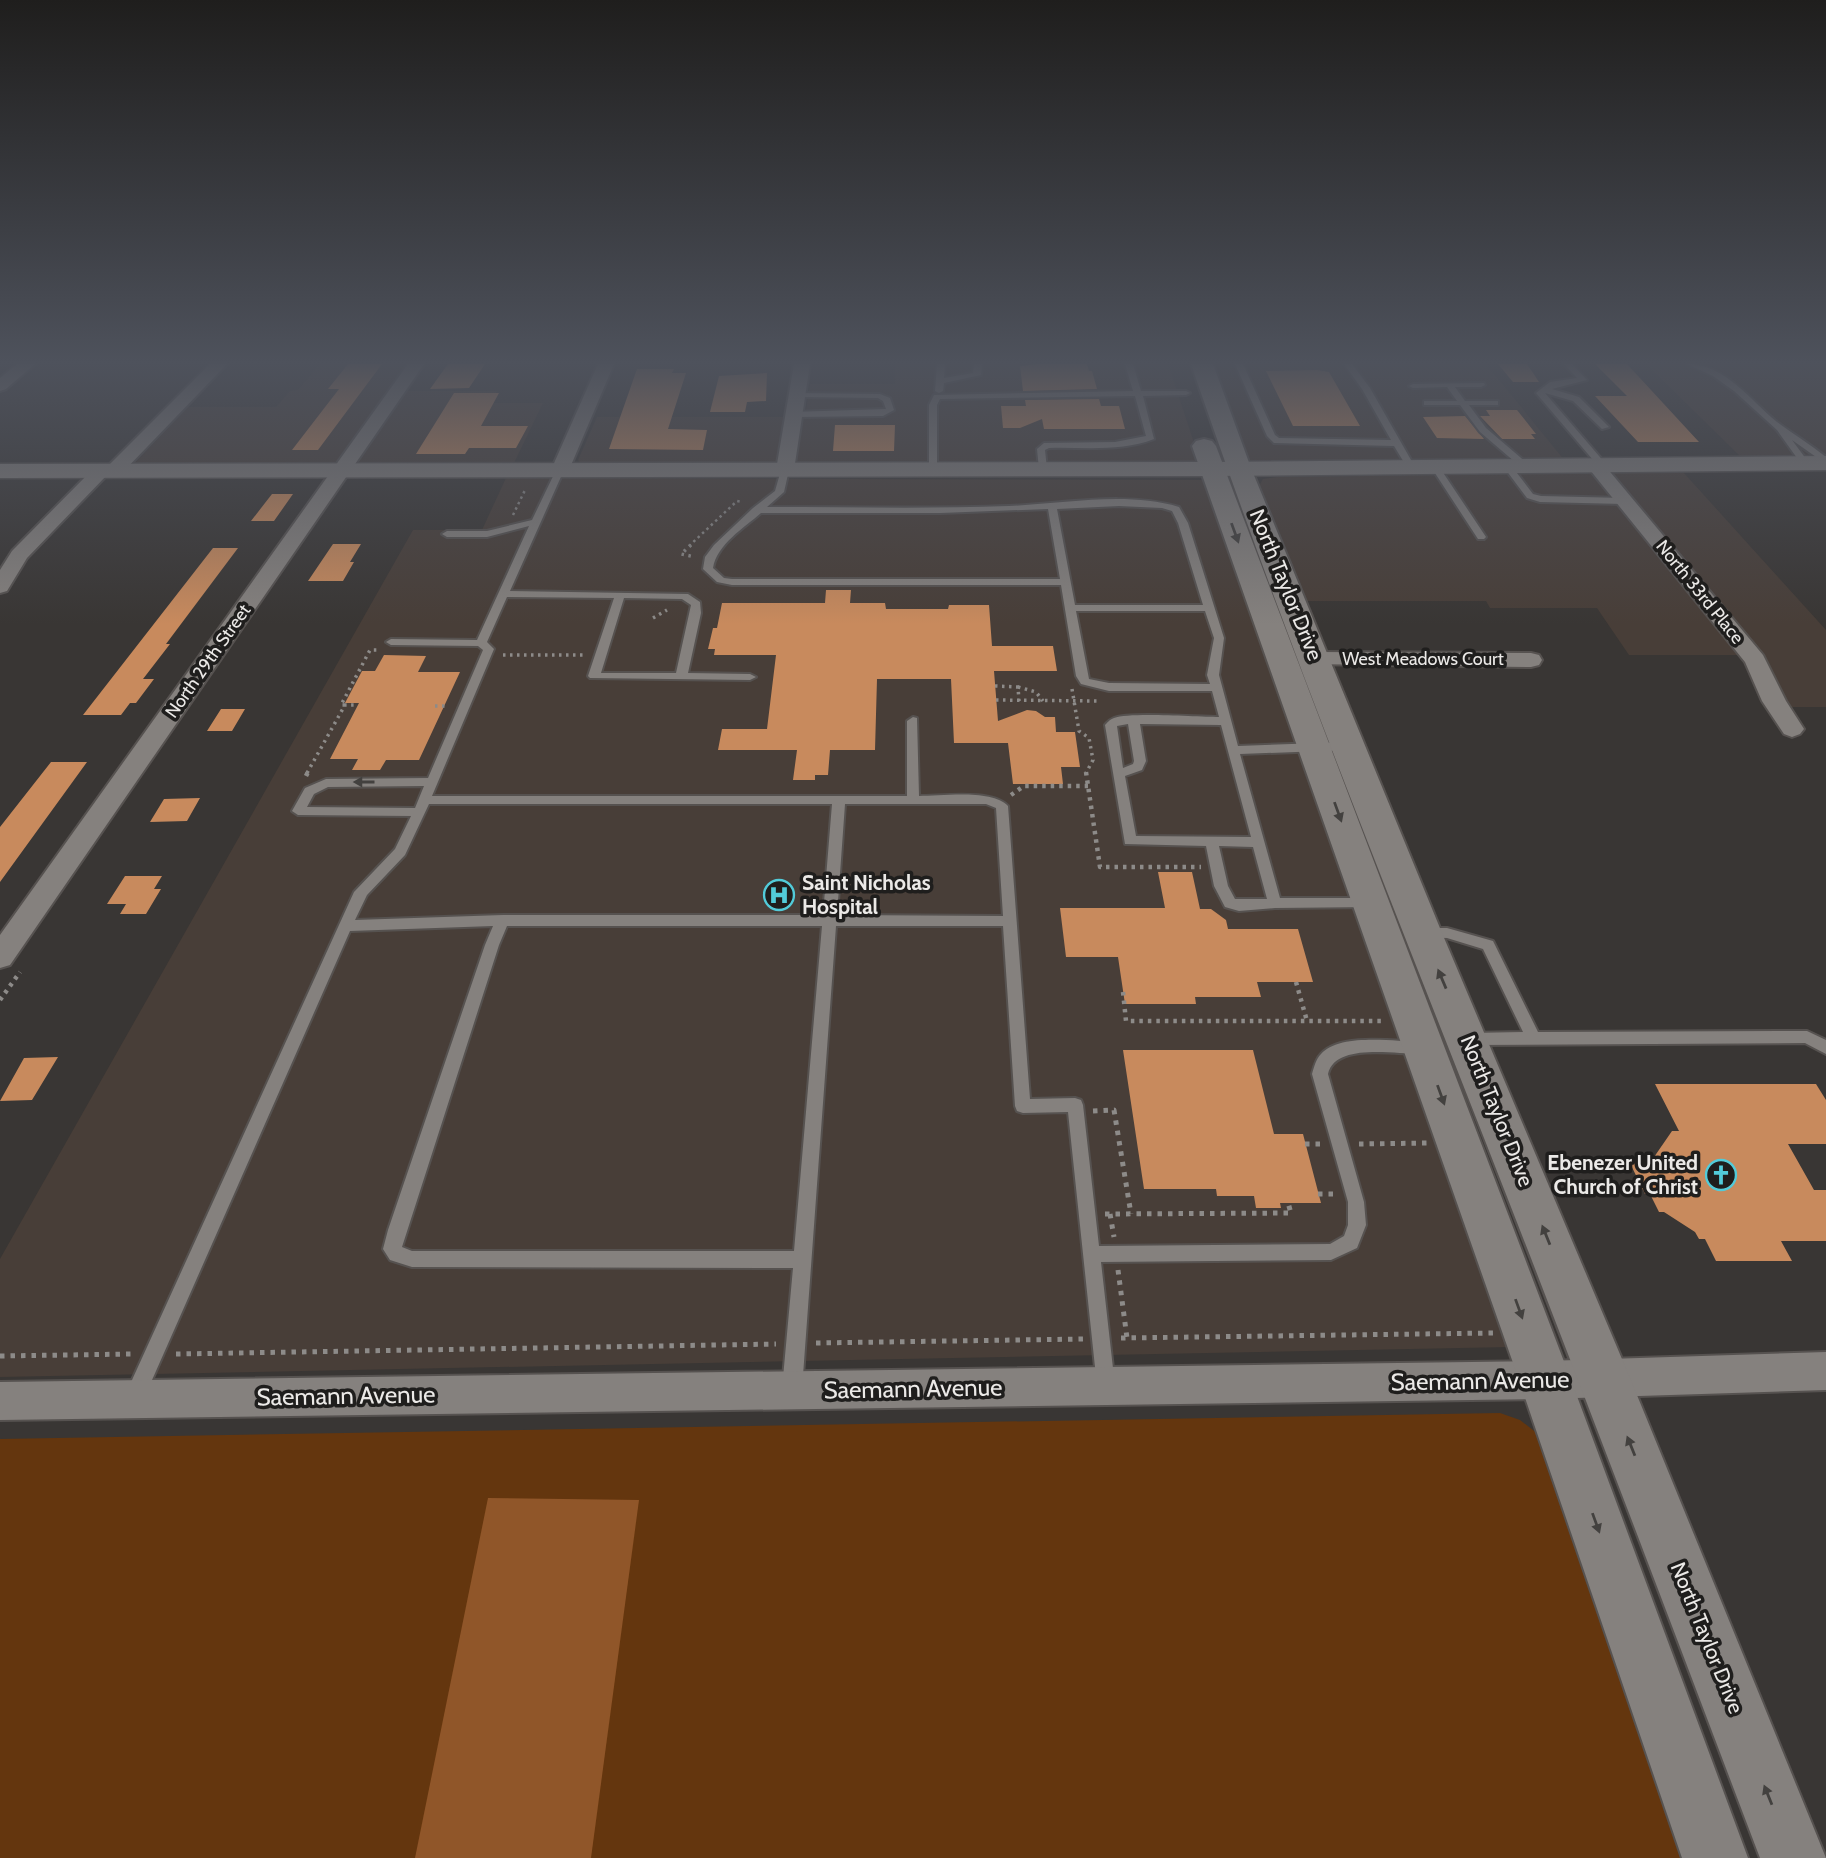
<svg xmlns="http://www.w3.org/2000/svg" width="1826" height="1858" font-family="Cabin,sans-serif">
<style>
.built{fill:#483e38}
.green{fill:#64360e}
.forest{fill:#905629}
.building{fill:#c88a5d}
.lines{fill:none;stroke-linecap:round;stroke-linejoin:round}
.service-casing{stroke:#565250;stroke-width:4}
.minor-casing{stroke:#565250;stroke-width:4}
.tertiary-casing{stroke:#565250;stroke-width:3}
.secondary-casing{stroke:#565250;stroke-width:4}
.path-far3{stroke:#8d8b89;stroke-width:2.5;stroke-dasharray:2.5 3.5;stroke-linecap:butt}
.path-far2{stroke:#8d8b89;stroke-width:3.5;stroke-dasharray:2.5 4.5;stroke-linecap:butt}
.path-far1{stroke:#8d8b89;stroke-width:4.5;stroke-dasharray:3.5 5;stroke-linecap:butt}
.path{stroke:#8d8b89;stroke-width:5;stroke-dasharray:4.5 6;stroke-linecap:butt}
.service{fill:#85817e;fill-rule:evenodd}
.minor{fill:#85817e;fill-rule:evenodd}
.tertiary{fill:#85817e;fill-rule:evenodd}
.secondary{fill:#85817e;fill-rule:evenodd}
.oneway{fill:#43413f}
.labels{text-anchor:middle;stroke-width:7;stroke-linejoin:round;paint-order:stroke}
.far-street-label{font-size:18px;fill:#ebe9e7;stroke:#1f1e1d}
.street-label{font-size:21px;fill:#ebe9e7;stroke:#1f1e1d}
.poi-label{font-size:21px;font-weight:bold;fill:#ebe9e7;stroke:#1f1e1d;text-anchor:start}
.near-street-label{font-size:24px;fill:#ebe9e7;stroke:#1f1e1d}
</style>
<rect width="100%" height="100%" fill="#393634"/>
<!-- built -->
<path class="built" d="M320 364H406L387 391H497L491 403H543L513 465 135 463 188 407H276L290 391 298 390Z
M895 364H1168L1199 458 1194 463 581 464 578 460 597 417H805L810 384H895Z
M1209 364H1486L1565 461 1253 462 1247 458Z
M1646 364H1826V457L1742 458Z
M1683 472 1826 630V707H1788L1761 655H1629L1597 608H1490L1486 601H1305L1259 486 1263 479 1277 477Z
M506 478 1206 480 1511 1347 0 1377V1259L413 530H482Z"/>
<!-- green -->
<path class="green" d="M1500 1413 1520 1420 1538 1434 1690 1858H0V1439Z"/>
<!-- forest -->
<path class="forest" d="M488 1498 639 1500 591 1858H415Z"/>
<!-- building -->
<path class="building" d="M348 364H382L318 450H292L339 389H328Z
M448 364H485L469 388 430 389Z
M1037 364H1087L1089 371H1092L1097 389 1023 391 1020 366Z
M1498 364H1527L1539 382H1513Z
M1595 364H1627L1699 442H1638L1595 396H1627Z
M637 369H674L672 373H686L668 429 707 430 703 450 609 449Z
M1317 370 1329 372 1360 426H1293L1266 371Z
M767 373 766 401 747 402 745 412H710L719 376Z
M454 393H499L481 426H528L516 448H469L465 454H416Z
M1099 399 1101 406H1119L1125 429H1044L1042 419 1020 428H1003L1001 406H1026L1025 400Z
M1486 410H1517L1536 434H1531L1535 439H1502L1480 416H1490Z
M1465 416 1484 439 1437 438 1423 417Z
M835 425H895L894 451H833Z
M272 494H293L274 521H251Z
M333 544H361L350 562H354L343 581H308Z
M213 548H238L166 644H170L143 679H154L136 703H130L121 715H83Z
M826 590H851L850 603H885L886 609H948L949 605H989L992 646H1053L1057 671H994L998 721 1027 710 1036 711 1045 717H1055L1056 732H1075L1080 767H1061L1063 784H1013L1008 743H954L951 679H877L875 750H830L828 775H815V780H793L797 750H718L722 729H767L776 655H714L715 649H708L713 628H717L722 603H825Z
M384 655 426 656 418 672H460L419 760H386L380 770H352L358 759H330L359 703H345L362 671H375Z
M221 709H245L232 731H207Z
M51 762H87L0 882V827Z
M200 798 187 821 150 822 164 799Z
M1158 872H1192L1200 909H1211L1226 920 1228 929H1298L1313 982H1257L1261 997H1195L1196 1004H1125L1118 957H1066L1060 908H1165Z
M125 876H162L154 889H161L146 914H120L126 904H107Z
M1123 1050H1253L1274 1134H1303L1321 1203H1280L1281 1208H1256L1254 1196H1217L1216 1189H1144Z
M58 1057 32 1100 0 1101 24 1058Z
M1655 1084H1816L1826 1100V1144H1788L1814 1190H1826V1241H1781L1792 1261H1716L1705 1239H1699L1695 1232 1664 1212H1659L1650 1194H1645L1629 1161 1652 1160 1672 1131H1679Z"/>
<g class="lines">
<!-- service casing -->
<g class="service-casing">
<path id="service" d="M937 364H945L944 378 973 373 974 364H982L981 375 944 383 943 391 939 393 935 391Z
M1125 364H1133L1141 391H1186L1190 393 1186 395 1143 396 1154 439C1121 452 1084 447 1049 448L1045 450 1047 469 1043 472 1039 469 1037 449 1044 443 1115 442 1146 436 1135 396 940 399 937 405V469L933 472 929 469V405L934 395 1133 391Z
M1235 364H1243L1275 435 1279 438 1391 440 1362 389 1344 364H1352L1370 388 1415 467 1408 469 1394 446 1274 443 1267 436Z
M1564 364H1572L1587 380 1552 389 1579 397 1609 427 1602 429 1573 401 1545 393 1605 463V467H1599L1536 393 1550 382 1577 378Z
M1687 364C1725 364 1750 400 1777 422 1793 434 1810 444 1826 457V464L1792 440 1809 463 1802 465 1777 430 1734 391 1713 376Z
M1484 383 1485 385 1481 387H1455L1465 401H1498V405H1469L1486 428 1528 464V468H1522L1480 432 1460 405H1424V401H1457L1447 387 1413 388 1409 386 1413 384Z
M794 393 880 394 890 398 894 410 883 416 794 417 790 414 791 412 886 409 883 401 878 398 797 397H794Z
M1507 463 1510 464 1533 494 1541 496 1624 498 1629 501 1624 504 1540 502 1527 498 1503 466Z
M1432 465H1438L1486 537 1484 539H1478L1431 467Z
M785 467 789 470 784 492 767 507C848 507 928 509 1009 506 1064 504 1125 491 1179 507L1188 523 1224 638 1219 675 1238 746 1349 742 1355 746 1349 750 1240 754 1280 898H1369L1374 899 1376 903 1374 907 1275 908 1239 911 1225 907 1214 886 1206 846 1125 844 1105 725C1108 722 1109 720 1114 718 1130 712 1197 717 1219 717L1212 691H1109L1081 684 1076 676 1061 585H732L717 582 703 569 705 557 714 545 753 508 775 491 781 470ZM1119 506 1162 508 1172 511 1178 523 1203 605H1075L1057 509ZM1048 509 1060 579H732L724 578 713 568C717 544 744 528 761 513H940ZM1076 611H1205L1214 638 1207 675 1210 684 1109 683 1089 679ZM1128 724 1134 761 1133 764 1123 768 1117 726ZM1140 724 1221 725 1251 837 1136 836 1125 776 1142 770 1146 761ZM1219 846 1253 847 1267 899H1235L1228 886Z
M557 468 564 470 510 591 688 594 700 602 701 613 688 673 750 674 756 677 750 680 590 678 588 676 614 598 507 597 487 642 494 649 432 796H907V721L913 717 917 718 919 796C943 796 992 789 1008 806L1030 1099 1075 1098 1081 1100 1083 1105 1099 1246 1330 1244 1344 1236 1348 1225V1202L1312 1074C1314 1067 1316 1059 1321 1054 1339 1033 1394 1041 1419 1042L1424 1043 1427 1048 1424 1053 1419 1054C1394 1054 1335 1043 1328 1074L1364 1202 1366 1225 1357 1248 1331 1260 1101 1262 1115 1386 1113 1393 1106 1395 1099 1393 1097 1386 1068 1112 1023 1113 1017 1111 1015 1106 1003 926H836L802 1389 799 1396 792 1399 785 1396 782 1389 793 1268 412 1267 390 1260 383 1249 388 1230 485 945 493 926 350 931 141 1405 134 1408 127 1405 124 1398 127 1391 354 892 395 849 411 816 298 815 292 811 305 788 326 779 428 778 483 650 478 646 391 645 386 642 391 639 477 640 529 526 487 537H447L442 534 447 531H487L532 520ZM624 598 682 599 691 605 676 673H601ZM424 786 415 808 307 807 314 794 328 787ZM429 804H832L823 915H503L355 920 367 895 405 855ZM845 804H986L996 808 1003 916 837 915ZM507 926H822L794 1251H412L402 1247 499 945Z
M1424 928H1447L1493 941 1538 1032 1807 1031 1826 1040V1054L1805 1043 1470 1045 1465 1043 1462 1039 1465 1035 1470 1033 1523 1032 1483 949 1447 938 1419 937 1417 933 1419 929Z"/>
</g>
<!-- minor casing -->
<g class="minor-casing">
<path id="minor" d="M17 364H35L6 389 0 391V378Z
M210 364H227L120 475H107L27 558 7 591 0 593V570L12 551 95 467H107Z
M408 364H424L10 965 0 968V935Z
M598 364H614L569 470 560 475 554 474 551 470Z
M794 364H810L794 470 785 475 776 470Z
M1595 460 1601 461 1763 655 1786 701 1804 729 1800 734 1792 737 1784 734 1762 701 1745 662 1586 465Z
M1315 652 1531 653 1539 655 1542 660 1539 665 1531 667 1307 664 1304 659 1307 654Z
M1826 1352V1390L1545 1399 0 1420V1382L1545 1361Z"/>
</g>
<!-- tertiary casing -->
<g class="tertiary-casing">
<path id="tertiary" d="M1826 456V470L1211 476 0 478V464L1211 462Z"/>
</g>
<!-- secondary casing -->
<g class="secondary-casing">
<path id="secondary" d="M1191 364H1213L1251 468 1442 933 1630 1378 1826 1858H1760C1669 1618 1578 1377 1484 1138 1383 881 1280 625 1191 364Z
M1204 439 1212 441 1216 446 1571 1380 1748 1858H1682L1519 1380 1192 446 1196 441Z"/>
</g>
<!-- path-far3 -->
<path class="path-far3" d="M513 515 526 488
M689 546 737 501 742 502"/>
<!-- path-far2 -->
<path class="path-far2" d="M691 545 681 554 695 557
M653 618 667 610
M503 655H586
M995 686 1018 687 1019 701
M1018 687 1036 692 1043 701
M1072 689 1079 731 1089 738 1093 760 1086 773
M996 700 1098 701
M345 705H341L370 650H379
M435 706H449
M307 773 345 705H358"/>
<!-- path-far1 -->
<path class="path-far1" d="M1086 772 1100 867H1201
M306 776 308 772
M1011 795 1024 786H1088
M1296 982 1307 1021
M1123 992 1126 1021H1382
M0 1000 20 972"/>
<!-- path -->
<path class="path" d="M1093 1111 1114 1110 1131 1214
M1305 1144H1322
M1359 1144 1427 1143
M1318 1194H1335
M1105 1214 1291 1213 1288 1203
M1110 1214 1114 1237
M1118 1270 1127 1338
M1121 1338 1493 1333
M816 1343 1084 1339
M176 1354 776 1344
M0 1356 132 1354"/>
<!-- service -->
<use href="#service" class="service"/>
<!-- minor -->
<use href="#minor" class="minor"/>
<!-- tertiary -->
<use href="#tertiary" class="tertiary"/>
<!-- secondary -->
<use href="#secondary" class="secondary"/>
</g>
<!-- one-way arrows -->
<defs><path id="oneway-solid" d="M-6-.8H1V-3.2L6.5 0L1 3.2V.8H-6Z" transform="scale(1.75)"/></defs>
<g class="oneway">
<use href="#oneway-solid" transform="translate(1235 533) rotate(70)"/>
<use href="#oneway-solid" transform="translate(364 782) rotate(-180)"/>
<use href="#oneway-solid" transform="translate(1338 812) rotate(70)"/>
<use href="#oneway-solid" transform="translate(1442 979) rotate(-113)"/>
<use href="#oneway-solid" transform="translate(1441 1095) rotate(70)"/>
<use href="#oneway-solid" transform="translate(1546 1235) rotate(-112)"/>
<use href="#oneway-solid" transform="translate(1519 1309) rotate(70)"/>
<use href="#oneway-solid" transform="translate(1631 1446) rotate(-112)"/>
<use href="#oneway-solid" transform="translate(1596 1523) rotate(70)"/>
<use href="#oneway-solid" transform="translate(1768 1795) rotate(-112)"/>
</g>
<!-- sky -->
<linearGradient id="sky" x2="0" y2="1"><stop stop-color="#1f1e1d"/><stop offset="0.58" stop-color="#4e525c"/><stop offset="1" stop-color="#4e525c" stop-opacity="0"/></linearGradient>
<rect width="1826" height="624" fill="url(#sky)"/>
<!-- icons -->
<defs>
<g id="hospital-ring" transform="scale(1.575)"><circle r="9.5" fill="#1f1e1d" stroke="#52cbd9" stroke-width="1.5"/><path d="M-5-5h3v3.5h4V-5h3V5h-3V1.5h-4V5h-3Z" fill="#52cbd9"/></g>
<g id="church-ring" transform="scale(1.575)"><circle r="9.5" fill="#1f1e1d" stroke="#52cbd9" stroke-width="1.5"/><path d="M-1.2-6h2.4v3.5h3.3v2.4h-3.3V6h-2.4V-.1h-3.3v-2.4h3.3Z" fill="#52cbd9"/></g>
</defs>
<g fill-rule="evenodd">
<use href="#hospital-ring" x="779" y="895"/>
<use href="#church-ring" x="1721" y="1175"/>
</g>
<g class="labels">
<!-- far-street labels -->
<g class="far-street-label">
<text transform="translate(1700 592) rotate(51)" y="6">North 33rd Place</text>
<text x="1423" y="665">West Meadows Court</text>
<text transform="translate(208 661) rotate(-55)" y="6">North 29th Street</text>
</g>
<!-- street labels -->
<g class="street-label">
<text transform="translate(1286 585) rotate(68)" y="7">North Taylor Drive</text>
<text transform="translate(1497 1111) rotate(68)" y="7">North Taylor Drive</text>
<text transform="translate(1707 1638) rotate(68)" y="7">North Taylor Drive</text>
</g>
<!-- poi labels -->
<g class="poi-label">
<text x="802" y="890">Saint Nicholas<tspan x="802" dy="24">Hospital</tspan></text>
<text x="1698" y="1170" text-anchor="end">Ebenezer United<tspan x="1698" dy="24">Church of Christ</tspan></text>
</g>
<!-- near-street labels -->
<g class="near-street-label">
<text transform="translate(1480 1381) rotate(-1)" y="8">Saemann Avenue</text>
<text transform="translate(913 1389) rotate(-1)" y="8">Saemann Avenue</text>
<text transform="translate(346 1396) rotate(-1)" y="8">Saemann Avenue</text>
</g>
</g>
</svg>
